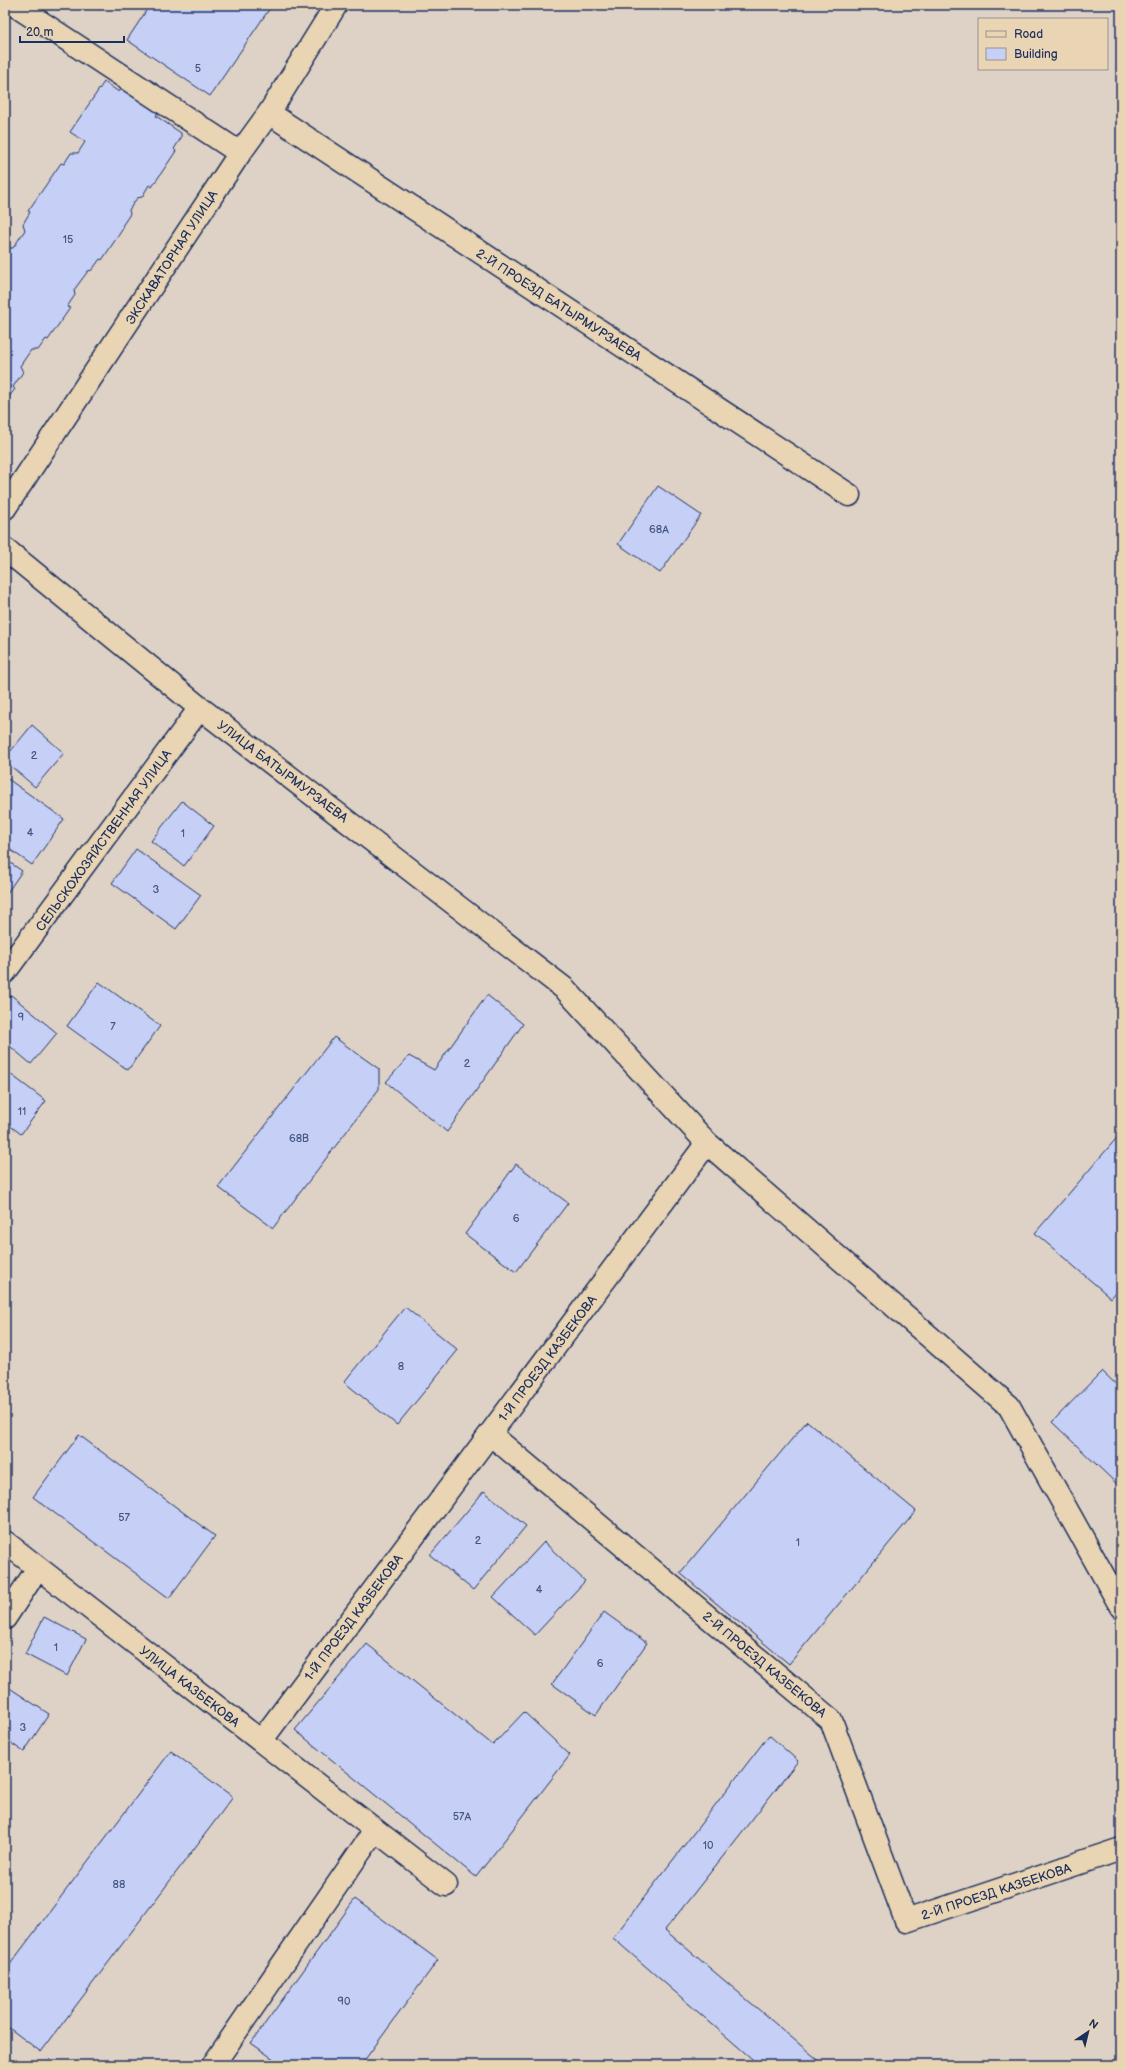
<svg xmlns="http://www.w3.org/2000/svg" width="1126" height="2070" font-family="'Balsamiq Sans',sans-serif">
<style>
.building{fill:#c6cff6;stroke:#1b2f5e}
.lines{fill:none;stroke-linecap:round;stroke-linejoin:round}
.minor-casing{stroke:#1b2f5e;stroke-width:25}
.minor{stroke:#e9d4b3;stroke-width:22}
.labels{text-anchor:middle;stroke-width:3;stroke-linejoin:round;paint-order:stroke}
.number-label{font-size:11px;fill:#465784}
.street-label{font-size:13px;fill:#1b2f5e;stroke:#e9d4b3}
</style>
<rect width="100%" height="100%" fill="#ded2c7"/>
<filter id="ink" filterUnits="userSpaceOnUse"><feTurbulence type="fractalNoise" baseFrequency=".025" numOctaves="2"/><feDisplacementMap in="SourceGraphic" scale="8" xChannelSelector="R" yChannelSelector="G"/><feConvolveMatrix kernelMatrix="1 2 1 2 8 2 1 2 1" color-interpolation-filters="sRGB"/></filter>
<g filter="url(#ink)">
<!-- building -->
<path class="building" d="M150 5H272L210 96 127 40Z
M104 82 119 92 124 85 160 109 156 116 181 133V138L174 149 176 151 152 187 149 185 142 197 137 198 129 210 130 214 122 226 124 227 102 260 100 259 92 270 88 271 74 290 75 295 67 307 70 308 48 340 46 339 38 350H31L20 366 23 372 13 387 15 389 5 402V250L7 248H13L25 230 23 224 30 212 28 211 61 163 64 164 71 153H78L85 142 70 132Z
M658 486 701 515 660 573 618 544Z
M32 725 64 753 35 787 5 761V758Z
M5 777 64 819 32 865 5 846Z
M182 801 214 826 184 866 151 841Z
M136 849 201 895 176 929 112 883Z
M5 859 22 871 5 896Z
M99 982 160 1026 128 1070 67 1026Z
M11 995 57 1033 31 1064 5 1042V1001Z
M487 995 523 1024 447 1132 386 1082 409 1056 434 1070Z
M334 1037 379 1069V1089L273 1228 218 1187Z
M5 1070 46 1101 21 1134 5 1122Z
M1121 1133V1286L1111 1298 1035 1233Z
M516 1164 568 1203 516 1272 465 1234Z
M405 1307 458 1350 397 1425 344 1382Z
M1102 1371 1121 1389V1488L1052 1422Z
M807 1421 916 1511 789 1664 680 1573Z
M79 1435 215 1536 169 1598 33 1497Z
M484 1491 526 1526 473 1590 430 1555Z
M544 1542 585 1581 535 1635 493 1597Z
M604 1612 647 1643 596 1715 552 1684Z
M44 1617 86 1639 67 1676 25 1654Z
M367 1644 493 1745 524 1712 570 1755 476 1877 295 1730Z
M5 1685 49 1714 24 1752 5 1739Z
M769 1735 798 1761 665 1930 824 2065H759L613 1938Z
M171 1751 233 1797 41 2052 5 2025V1971Z
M355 1899 438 1960 361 2065H282L251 2043Z"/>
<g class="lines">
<!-- minor casing -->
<g class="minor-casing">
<path id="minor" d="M16 6 240 153
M269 113 849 495
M5 508 240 153 269 113 336 5
M5 549 200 708 565 989 707 1143 261 1741
M5 972 200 708
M707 1143 1009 1406 1121 1607
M490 1434 831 1720 906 1921 1121 1849
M5 1542 446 1885
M5 1618 38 1568
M213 2065 375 1830"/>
</g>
<!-- minor -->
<use href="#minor" class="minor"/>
</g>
</g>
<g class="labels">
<!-- number labels -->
<g class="number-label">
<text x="198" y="72">5</text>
<text x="68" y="243">15</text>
<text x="659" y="533">68А</text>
<text x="34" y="759">2</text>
<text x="30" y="836">4</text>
<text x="183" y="837">1</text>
<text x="156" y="893">3</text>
<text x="21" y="1021">9</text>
<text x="113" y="1030">7</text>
<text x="467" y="1067">2</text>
<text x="22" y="1115">11</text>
<text x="299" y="1142">68В</text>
<text x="516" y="1222">6</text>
<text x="401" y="1370">8</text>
<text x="124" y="1521">57</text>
<text x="478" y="1544">2</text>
<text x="798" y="1546">1</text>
<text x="539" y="1593">4</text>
<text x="56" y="1651">1</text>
<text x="600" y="1667">6</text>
<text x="23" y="1731">3</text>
<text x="462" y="1820">57А</text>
<text x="708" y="1849">10</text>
<text x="119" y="1888">88</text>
<text x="344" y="2005">90</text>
</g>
<!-- street labels -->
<g class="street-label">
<text transform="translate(171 257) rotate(-57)" y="5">ЭКСКАВАТОРНАЯ УЛИЦА</text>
<text transform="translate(559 304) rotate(33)" y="5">2-Й ПРОЕЗД БАТЫРМУРЗАЕВА</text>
<text transform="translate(283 771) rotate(37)" y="5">УЛИЦА БАТЫРМУРЗАЕВА</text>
<text transform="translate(103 840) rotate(-54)" y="5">СЕЛЬСКОХОЗЯЙСТВЕННАЯ УЛИЦА</text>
<text transform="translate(547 1358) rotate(-53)" y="5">1-Й ПРОЕЗД КАЗБЕКОВА</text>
<text transform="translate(353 1617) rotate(-53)" y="5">1-Й ПРОЕЗД КАЗБЕКОВА</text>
<text transform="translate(765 1664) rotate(40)" y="5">2-Й ПРОЕЗД КАЗБЕКОВА</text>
<text transform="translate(190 1686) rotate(38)" y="5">УЛИЦА КАЗБЕКОВА</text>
<text transform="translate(996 1891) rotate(-18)" y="5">2-Й ПРОЕЗД КАЗБЕКОВА</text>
</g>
</g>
<!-- margin -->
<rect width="1126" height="2070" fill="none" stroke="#e9d4b3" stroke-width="20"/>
<rect x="10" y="10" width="1106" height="2050" fill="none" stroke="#1b2f5e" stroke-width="1.5" filter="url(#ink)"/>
<!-- legend -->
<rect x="978" y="18" width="130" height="52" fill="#e9d4b3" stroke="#979291"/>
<rect x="986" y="31" width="20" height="6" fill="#e9d4b3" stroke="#979291"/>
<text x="1014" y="38" font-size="12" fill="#1b2f5e">Road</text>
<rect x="986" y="48" width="20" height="12" fill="#c6cff6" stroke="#979291"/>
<text x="1014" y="58" font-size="12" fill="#1b2f5e">Building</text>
<!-- north arrow -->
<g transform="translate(1088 2032) rotate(35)" stroke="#e9d4b3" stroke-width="3" paint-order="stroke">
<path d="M0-3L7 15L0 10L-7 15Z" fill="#1b2f5e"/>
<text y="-6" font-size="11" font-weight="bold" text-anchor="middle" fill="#1b2f5e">N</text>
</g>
<!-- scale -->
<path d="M20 36v6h104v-6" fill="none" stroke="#1b2f5e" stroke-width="2"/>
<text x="26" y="36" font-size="12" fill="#1b2f5e" stroke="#e9d4b3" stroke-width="3" paint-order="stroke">20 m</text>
</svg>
